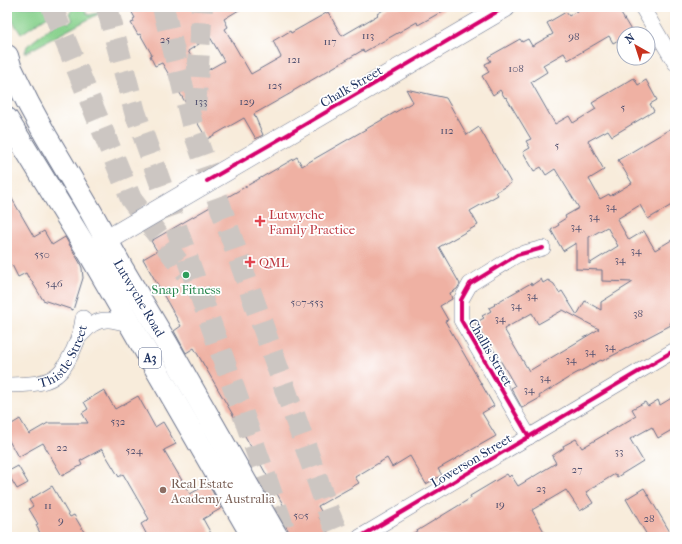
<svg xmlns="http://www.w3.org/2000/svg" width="682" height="544" font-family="'IM FELL French Canon',serif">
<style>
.green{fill:#88d18d;stroke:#528076}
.building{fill:#efb1a3;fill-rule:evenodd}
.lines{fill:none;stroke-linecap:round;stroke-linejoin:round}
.highway-tunnel{stroke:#ccc6c2;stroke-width:22;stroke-dasharray:22 11;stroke-linecap:butt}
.street-casing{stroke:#68718a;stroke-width:16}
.secondary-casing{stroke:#68718a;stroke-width:22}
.highway-casing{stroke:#68718a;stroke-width:24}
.street{stroke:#fff;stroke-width:15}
.secondary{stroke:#fff;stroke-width:21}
.highway{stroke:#fff;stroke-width:22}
.cycleway-casing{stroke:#fff;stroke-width:6}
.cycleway{stroke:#d6006c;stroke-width:4}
.health-dot{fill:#e0444e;stroke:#fff;stroke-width:1.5}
.leisure-dot{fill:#2e9e5b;stroke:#fff;stroke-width:1.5}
.education-dot{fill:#8d6e63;stroke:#fff;stroke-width:1.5}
.labels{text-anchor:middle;stroke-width:3.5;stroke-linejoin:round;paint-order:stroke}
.number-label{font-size:11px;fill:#50506f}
.shield{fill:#fff;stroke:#5f6d8e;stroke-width:1}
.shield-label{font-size:12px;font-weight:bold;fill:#1b2f5e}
.street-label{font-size:13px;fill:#1b2f5e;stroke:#fff}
.health-label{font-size:13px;fill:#be3a42;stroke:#fff;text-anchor:start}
.leisure-label{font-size:13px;fill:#27864d;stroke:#fff}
.education-label{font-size:13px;fill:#785e54;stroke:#fff;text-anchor:start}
</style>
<rect width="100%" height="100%" fill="#fff"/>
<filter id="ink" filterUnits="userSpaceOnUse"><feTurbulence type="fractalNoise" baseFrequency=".025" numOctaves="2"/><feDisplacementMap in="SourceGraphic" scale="8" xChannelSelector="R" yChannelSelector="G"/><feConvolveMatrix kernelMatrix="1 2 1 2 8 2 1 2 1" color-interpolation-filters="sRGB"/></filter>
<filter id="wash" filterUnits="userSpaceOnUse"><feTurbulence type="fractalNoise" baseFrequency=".012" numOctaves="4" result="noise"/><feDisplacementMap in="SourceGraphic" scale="16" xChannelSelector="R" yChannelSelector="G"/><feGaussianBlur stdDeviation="0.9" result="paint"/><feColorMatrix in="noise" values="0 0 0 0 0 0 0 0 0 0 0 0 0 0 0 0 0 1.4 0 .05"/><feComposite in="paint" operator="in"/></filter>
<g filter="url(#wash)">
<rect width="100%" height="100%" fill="#f8ecdb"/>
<!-- green -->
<path class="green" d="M15 7H61L21 34 12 20 9 8Z
M74 7H90L85 11 89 15 102 12 25 53 27 46 63 18 68 23 73 20 69 14Z"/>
<g id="blocks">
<!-- building -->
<path class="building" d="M129 7H244L224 19 228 27 225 29 251 74 281 57 273 41 290 31 291 33 328 12 342 36 378 15 377 14 388 7H450L418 25 417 22 364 52 363 50 293 91V92L254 114 263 135 257 138 256 139 244 118 207 139 162 63 155 66 150 56 152 55 140 34 138 35 131 23 134 22 133 19 135 18ZM210 37 224 61 201 74 188 51Z
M583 7H617L632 32 628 34H624V37L613 43 609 36 568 60 564 53 543 65 547 72 531 82 555 124 569 116 573 123 596 109 592 103 634 78 638 85 646 80 657 100 650 104 654 111 612 136 608 130 588 141 604 170 589 179 600 199 609 194 610 196 632 183 618 160 675 126V203L648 219 640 205 617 219 629 240 644 231 655 250 675 238V320L670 323 671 325 610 357 602 361 601 360 573 375 539 396 540 398 522 408 511 388 515 386 496 353V354L489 342 487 343 475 323 484 318 482 316 491 311 489 308 495 305 494 304 531 283 532 285 541 279 543 283 548 280 554 284 559 293 562 291 577 315 585 301 601 310V302L633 282 602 281V270L576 269V243L563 251 551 230 559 225 558 223 566 218 565 216 579 208 555 169 546 175 541 167 534 171 523 152 530 148 526 141 531 139 506 97 505 98 500 90 493 95 482 76 489 72 485 64 491 61 488 57 520 39 522 42 528 39 532 46 553 34 547 23 566 12 569 16ZM607 227 618 246 589 264V237ZM563 310 599 329 529 371 504 329 532 313 538 324Z
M406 89 446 98 467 135 479 127 511 183 496 192 498 195 470 211 478 225 439 247 460 284 457 289 450 293 452 299 440 306 448 320 445 321 494 406 482 413 496 436 438 469 442 475 426 484 410 456 392 467 387 458 355 477 359 483 318 506 323 515 319 517 330 537H292L279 514 286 510 240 427 194 348 186 353 174 331 181 326 143 259 157 251 151 241 297 157 302 166 413 102Z
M7 190 34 237 44 231 52 245 65 237 80 263 82 268 83 278 73 310 43 300 29 277H28L26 273 18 277 12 265 7 268Z
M104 390 115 409 138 396 155 427 163 422 176 444 164 450 190 494 208 484 222 508 203 519 213 537H148L141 524 149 519 123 474 119 477 102 449 80 461 82 465 62 476 43 443 18 457 7 437V427L20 419 29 434 48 423H88L82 413 88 409 84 402Z
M675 396V428L658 438 652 427 630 439 643 461 617 477 615 474 586 492 593 503 580 511 566 490 532 510 547 537H407L471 498 470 496 507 474 509 477 511 475 518 486 556 463 552 456 564 448 563 446 576 439 582 448 636 416 632 409 645 402 648 406 658 400 660 405Z
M18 466 28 483 17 489 7 472Z
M52 486 70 517 74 515 87 537H42L36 525 38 524 29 509 33 506 29 500Z
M644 488 673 537H648L626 499Z"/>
</g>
</g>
<g filter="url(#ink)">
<use href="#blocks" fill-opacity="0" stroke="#68718a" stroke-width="1"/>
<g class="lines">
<!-- highway-tunnel -->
<path class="highway-tunnel" d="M52 7 61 30 131 199 186 273
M107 7 135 112 287 537
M163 7 194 132 329 513 339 537
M195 110 202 7"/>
<!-- street casing -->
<g class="street-casing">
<g id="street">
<path d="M642 7 675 63"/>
<path d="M79 337C84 333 88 327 93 324 105 316 119 322 131 325"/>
<path id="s1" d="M7 385C24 384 47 386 60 372 66 366 69 358 73 351 78 340 82 330 83 318"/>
<path d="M529 437 461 320V300L470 284 517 255 543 248"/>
<path d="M360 537 675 350"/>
</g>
</g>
<!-- secondary casing -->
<g class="secondary-casing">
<path id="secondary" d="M92 249 505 7"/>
</g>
<!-- highway casing -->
<g class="highway-casing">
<g id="highway">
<path id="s2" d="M7 56 10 66 28 103 46 136 91 212 122 268 167 344 277 537"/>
<path d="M7 119 88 251 253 537"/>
</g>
</g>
<!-- street -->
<use href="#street" class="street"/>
<!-- secondary -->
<use href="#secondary" class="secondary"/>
<!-- highway -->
<use href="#highway" class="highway"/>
<!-- cycleway casing -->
<g class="cycleway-casing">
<path id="cycleway" d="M207 181 299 128 505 7
M529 437 461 320V300L470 284 517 255 543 248
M360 537 675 350"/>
</g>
<!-- cycleway -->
<use href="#cycleway" class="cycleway"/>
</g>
</g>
<!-- markers -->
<g class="health-dot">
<path d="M258 215h4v4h4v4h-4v4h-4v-4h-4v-4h4z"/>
<path d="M248 256h4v4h4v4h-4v4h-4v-4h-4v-4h4z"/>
</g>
<circle class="leisure-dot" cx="186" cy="275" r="4"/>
<circle class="education-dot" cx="163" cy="490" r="4"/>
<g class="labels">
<!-- number labels -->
<g class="number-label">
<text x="368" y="39">113</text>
<text x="574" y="40">98</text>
<text x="165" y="43">25</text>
<text x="330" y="45">117</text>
<text x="294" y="63">121</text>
<text x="516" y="72">108</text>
<text x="275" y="89">125</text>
<text x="201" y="105">133</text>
<text x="247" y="105">129</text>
<text x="623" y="111">5</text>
<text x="447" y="134">112</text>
<text x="557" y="149">5</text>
<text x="611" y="210">34</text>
<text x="594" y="220">34</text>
<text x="576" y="230">34</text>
<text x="636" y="254">34</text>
<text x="42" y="258">550</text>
<text x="620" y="263">34</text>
<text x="54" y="287">546</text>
<text x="532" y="299">34</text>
<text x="307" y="306">507-553</text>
<text x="516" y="309">34</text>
<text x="638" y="317">38</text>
<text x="500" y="322">34</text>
<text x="610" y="350">34</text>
<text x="590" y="355">34</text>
<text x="571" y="363">34</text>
<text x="545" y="381">34</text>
<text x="529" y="393">34</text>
<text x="118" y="425">532</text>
<text x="62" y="451">22</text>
<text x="134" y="454">524</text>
<text x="619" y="455">33</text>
<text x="577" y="473">27</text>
<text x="541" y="492">23</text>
<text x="500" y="508">19</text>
<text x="48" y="509">11</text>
<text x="301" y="519">505</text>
<text x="649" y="522">28</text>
<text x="61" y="524">9</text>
</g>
<!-- shield labels -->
<rect class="shield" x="139" y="348" width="22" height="20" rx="3"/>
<g class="shield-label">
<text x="150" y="362">A3</text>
</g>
<!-- street labels -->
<g class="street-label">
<text transform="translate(351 86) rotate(-30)" y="5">Chalk Street</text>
<text dy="5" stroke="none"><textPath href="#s2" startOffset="276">Lutwyche Road</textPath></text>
<text dy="5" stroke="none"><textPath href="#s1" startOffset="70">Thistle Street</textPath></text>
<text transform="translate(491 352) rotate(60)" y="5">Challis Street</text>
<text transform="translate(471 460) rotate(-31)" y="5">Lowerson Street</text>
</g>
<!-- health labels -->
<g class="health-label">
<text x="269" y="219">Lutwyche<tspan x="269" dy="15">Family Practice</tspan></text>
<text x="259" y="267">QML</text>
</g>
<!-- leisure labels -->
<g class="leisure-label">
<text x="186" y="294">Snap Fitness</text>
</g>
<!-- education labels -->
<g class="education-label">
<text x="171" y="488">Real Estate<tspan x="171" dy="15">Academy Australia</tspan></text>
</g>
</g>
<!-- margin -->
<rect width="682" height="544" fill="none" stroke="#fff" stroke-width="24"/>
<!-- north arrow -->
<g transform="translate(636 46) rotate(321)"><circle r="19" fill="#ffffff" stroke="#a4acbf"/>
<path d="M0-3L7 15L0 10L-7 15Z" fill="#c8321e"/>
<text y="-6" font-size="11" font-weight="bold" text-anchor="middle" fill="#1b2f5e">N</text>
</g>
</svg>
